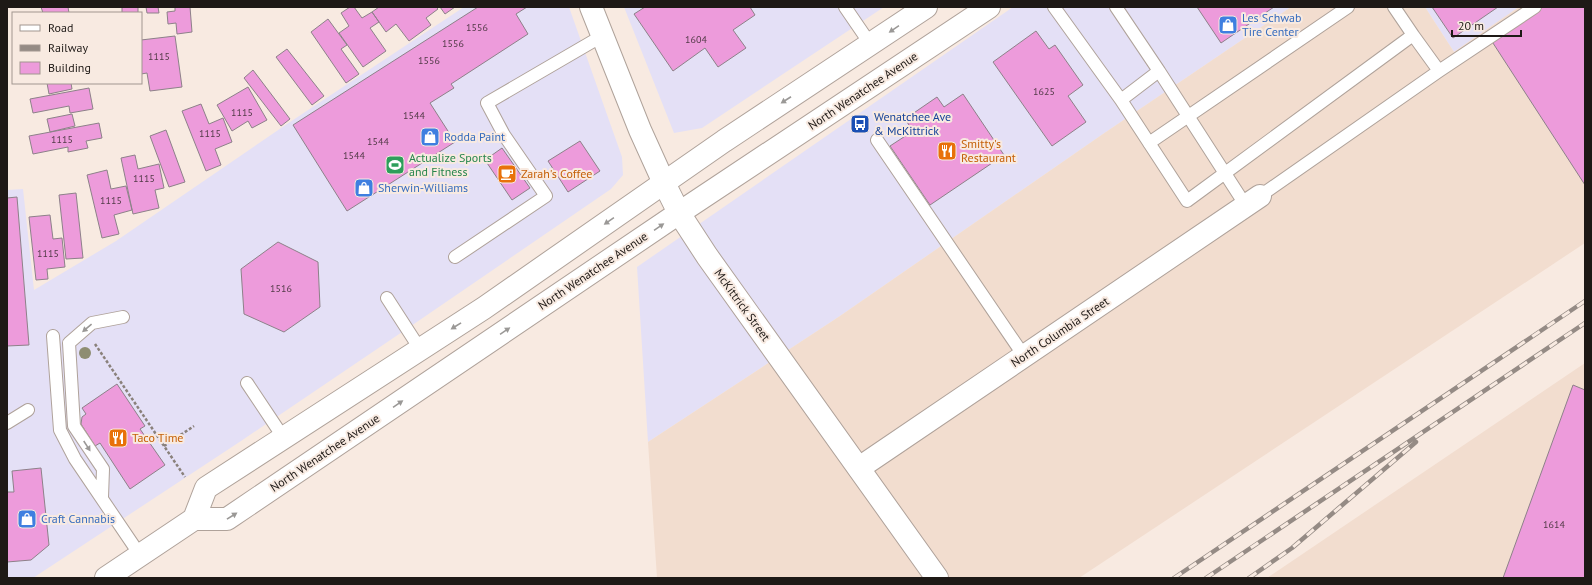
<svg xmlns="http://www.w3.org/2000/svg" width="1592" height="585" font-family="'PT Sans',sans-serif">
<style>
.commercial{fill:#e4e0f6}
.built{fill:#f2ddcf}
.building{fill:#ed9bdb;stroke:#8d8189}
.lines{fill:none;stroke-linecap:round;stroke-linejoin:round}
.service-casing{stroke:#afa29a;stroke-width:14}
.minor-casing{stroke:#afa29a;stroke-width:24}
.tertiary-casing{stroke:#afa29a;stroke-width:24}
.primary-casing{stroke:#afa29a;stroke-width:24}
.path{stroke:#8a817b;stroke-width:2.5;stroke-dasharray:3 2;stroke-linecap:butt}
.service{stroke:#fff;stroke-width:12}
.minor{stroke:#fff;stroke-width:22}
.tertiary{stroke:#fff;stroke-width:22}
.primary{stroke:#fff;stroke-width:22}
.rail-casing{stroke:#958b85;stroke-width:4.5}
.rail{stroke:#f8eae1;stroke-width:3;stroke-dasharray:9;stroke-linecap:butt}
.tree{fill:#8e8d72}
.oneway{fill:#9a9896}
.labels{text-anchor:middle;stroke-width:4;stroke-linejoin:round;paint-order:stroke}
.number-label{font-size:10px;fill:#523a47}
.shop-label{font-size:12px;fill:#366cbe;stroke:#f8eae1;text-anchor:start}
.street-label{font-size:12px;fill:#1e1916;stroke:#f8eae1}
.transit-label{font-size:12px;fill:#164399;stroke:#f8eae1;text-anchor:start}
.food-label{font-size:12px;fill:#c56008;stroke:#f8eae1;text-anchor:start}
.leisure-label{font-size:12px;fill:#27864d;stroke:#f8eae1;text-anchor:start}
</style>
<rect width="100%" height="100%" fill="#f8eae1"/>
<!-- commercial -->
<path class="commercial" d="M464 7H569L622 157 623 175 611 189 411 326 241 441 33 578H7V190L23 189 34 290 116 241 287 124Z
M624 7H884L702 128 674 133Z
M1013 7H1291L1103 134 840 316 648 442 637 267Z
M1425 7H1519L1454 52Z"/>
<!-- built -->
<path class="built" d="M1291 7H1425L1454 52 1519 7H1585V243L1079 578H657L648 442 840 316 1103 134Z
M1585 363V578H1267Z"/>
<!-- building -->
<path class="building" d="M41 7H68L69 13H43Z
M122 7H138V13H122Z
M146 7H158L159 13H147Z
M175 7H190L192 32 177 34 176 23 168 24 167 12 175 11Z
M350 7H354L362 18 372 12 379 22 370 28 386 51 363 67 339 33 349 26 341 13Z
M379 7H436L438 9 426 18 431 25 409 41 396 24 386 32 372 12Z
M440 7H455L445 14Z
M478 7H527L516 14 528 34 451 84 454 88 430 103 455 142 347 211 293 125Z
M645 7H750L755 15 733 30 746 48 718 67 705 48 673 71 634 14Z
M1197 7H1274L1221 43Z
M1432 7H1498L1453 38Z
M1542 7H1585V185L1491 40Z
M328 19 347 45 341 49 359 74 346 83 311 32Z
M1036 31 1049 49 1055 45 1083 85 1068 96 1086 122 1052 146 993 62Z
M175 36 182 87 150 91 147 73 141 74V40Z
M287 49 324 96 312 105 276 57Z
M253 70 290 119 281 126 244 78Z
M47 83H71L72 89 49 94Z
M248 87 267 120 252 128 248 121 232 131 217 105Z
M89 88 93 109 70 113 69 106 33 113 30 99Z
M963 94 1004 155 930 205 890 146 913 131 905 119 937 97 944 107Z
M201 104 209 124 223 118 232 142 215 149 221 165 206 171 182 111Z
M72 114 75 126 50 132 47 119Z
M99 123 102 138 86 141 88 148 68 152V147L33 154 29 136Z
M166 130 185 182 169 187 150 136Z
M580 141 600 171 568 192 548 161Z
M502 148 530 188 512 200 485 160Z
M135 155 138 169 159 164 164 188 155 190 159 208 133 214 121 158Z
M107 170 111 189 126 186 132 210 114 215 119 234 102 238 87 175Z
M76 193 83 258 66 259 59 195Z
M17 197 29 345 7 346V198Z
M50 215 53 239 62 238 65 267 47 269 48 279 36 280 29 217Z
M278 242 318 262 320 307 284 332 244 314 241 269Z
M117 384 145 426 140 429 165 465 130 489 100 443 95 446 81 424 82 417 86 414 82 408Z
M1573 385 1585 390V578H1503Z
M41 468 49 545 31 560 7 562V492H14L12 471Z"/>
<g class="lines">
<!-- service casing -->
<g class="service-casing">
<path id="service" d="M845 7 871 45
M1054 7 1121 100 1159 71 1116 7
M1413 35 1439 71
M1159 71 1246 206
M1121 100 1187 201 1413 35 1394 7
M877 140 1024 356
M1149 143 1348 7
M1260 196 1439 71 1535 7
M455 257 546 196 504 135 487 103 602 36
M387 298 420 349
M53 336 60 430 75 459 140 555
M247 383 283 437
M7 423 28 410
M102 497 103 469 74 426 69 343 92 323 123 317"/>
</g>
<!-- minor casing -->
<g class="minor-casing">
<path id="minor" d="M859 468 1260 196"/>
</g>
<!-- tertiary casing -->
<g class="tertiary-casing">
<path id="tertiary" d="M591 7 640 130 664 183 679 213 707 256 937 578"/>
</g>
<!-- primary casing -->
<g class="primary-casing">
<path id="primary" d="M194 519H227L679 213 989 7
M106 578 194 519 206 488 484 308 724 141 926 7"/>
</g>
<!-- path -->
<path class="path" d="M95 344 185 477
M164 446 194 426"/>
<!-- service -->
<use href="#service" class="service"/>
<!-- minor -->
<use href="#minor" class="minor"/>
<!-- tertiary -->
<use href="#tertiary" class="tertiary"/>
<!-- primary -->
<use href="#primary" class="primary"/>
<!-- rail casing -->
<g class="rail-casing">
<path id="rail" d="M1174 578 1585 301
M1206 578 1585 323
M1249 578 1292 548 1416 442"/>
</g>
<!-- rail -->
<use href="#rail" class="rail"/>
</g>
<!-- trees -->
<circle class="tree" cx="85" cy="353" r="6"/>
<!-- one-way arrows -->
<defs><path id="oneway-solid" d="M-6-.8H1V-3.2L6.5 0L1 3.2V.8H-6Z"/></defs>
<g class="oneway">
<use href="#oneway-solid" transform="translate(894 29) rotate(146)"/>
<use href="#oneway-solid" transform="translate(786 100) rotate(147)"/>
<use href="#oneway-solid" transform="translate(609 221) rotate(145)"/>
<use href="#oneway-solid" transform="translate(659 227) rotate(-34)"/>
<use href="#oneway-solid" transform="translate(456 326) rotate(148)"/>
<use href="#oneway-solid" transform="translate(87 328) rotate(140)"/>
<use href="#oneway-solid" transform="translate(505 331) rotate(-34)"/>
<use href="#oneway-solid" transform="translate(398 404) rotate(-34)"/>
<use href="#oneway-solid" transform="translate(87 446) rotate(57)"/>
<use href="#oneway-solid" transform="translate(232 516) rotate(-32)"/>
</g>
<!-- icons -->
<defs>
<g id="shop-square" transform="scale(1)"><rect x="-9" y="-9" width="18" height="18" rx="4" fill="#3f7fe0" stroke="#f8eae1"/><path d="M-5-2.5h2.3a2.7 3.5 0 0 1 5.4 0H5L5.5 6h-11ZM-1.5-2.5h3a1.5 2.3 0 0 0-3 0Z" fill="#fff"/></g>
<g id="bus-square" transform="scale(1)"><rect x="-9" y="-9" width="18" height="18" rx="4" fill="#1a4fb4" stroke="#f8eae1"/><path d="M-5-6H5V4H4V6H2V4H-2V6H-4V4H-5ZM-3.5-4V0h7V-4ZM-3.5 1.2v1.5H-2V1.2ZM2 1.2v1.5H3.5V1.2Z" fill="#fff"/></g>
<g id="restaurant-square" transform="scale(1)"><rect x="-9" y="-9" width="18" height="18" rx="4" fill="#e8710a" stroke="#f8eae1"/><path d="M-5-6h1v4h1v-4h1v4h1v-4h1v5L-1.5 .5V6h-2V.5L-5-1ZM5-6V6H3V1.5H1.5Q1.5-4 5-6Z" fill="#fff"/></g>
<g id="stadium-square" transform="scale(1)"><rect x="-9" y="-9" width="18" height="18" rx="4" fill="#2e9e5b" stroke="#f8eae1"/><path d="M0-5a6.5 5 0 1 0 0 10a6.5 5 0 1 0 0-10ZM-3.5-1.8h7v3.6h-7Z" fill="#fff"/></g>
<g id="cafe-square" transform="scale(1)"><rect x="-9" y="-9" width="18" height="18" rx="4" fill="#e8710a" stroke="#f8eae1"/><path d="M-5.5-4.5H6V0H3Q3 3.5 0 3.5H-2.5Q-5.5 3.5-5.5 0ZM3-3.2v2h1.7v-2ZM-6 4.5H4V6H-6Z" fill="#fff"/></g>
</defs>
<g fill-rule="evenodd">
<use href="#shop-square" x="1228" y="25"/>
<use href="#bus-square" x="860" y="124"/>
<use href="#shop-square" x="430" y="137"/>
<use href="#restaurant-square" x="947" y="151"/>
<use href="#stadium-square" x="395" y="165"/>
<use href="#cafe-square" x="507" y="174"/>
<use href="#shop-square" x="364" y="188"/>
<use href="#restaurant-square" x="118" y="438"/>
<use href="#shop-square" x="27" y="519"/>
</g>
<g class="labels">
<!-- number labels -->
<g class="number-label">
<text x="477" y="31">1556</text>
<text x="696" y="43">1604</text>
<text x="453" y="47">1556</text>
<text x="159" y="60">1115</text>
<text x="429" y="64">1556</text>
<text x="1044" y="95">1625</text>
<text x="242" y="116">1115</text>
<text x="414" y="119">1544</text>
<text x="210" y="137">1115</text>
<text x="62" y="143">1115</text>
<text x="378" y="145">1544</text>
<text x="354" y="159">1544</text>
<text x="144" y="182">1115</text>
<text x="111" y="204">1115</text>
<text x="48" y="257">1115</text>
<text x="281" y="292">1516</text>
<text x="1554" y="528">1614</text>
</g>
<!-- shop labels -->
<g class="shop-label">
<text x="1242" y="22">Les Schwab<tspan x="1242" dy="14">Tire Center</tspan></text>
<text x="444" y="141">Rodda Paint</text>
<text x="378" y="192">Sherwin-Williams</text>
<text x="41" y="523">Craft Cannabis</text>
</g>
<!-- street labels -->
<g class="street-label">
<text transform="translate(863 91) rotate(-34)" y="4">North Wenatchee Avenue</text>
<text transform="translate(593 271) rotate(-34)" y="4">North Wenatchee Avenue</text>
<text transform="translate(742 305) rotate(54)" y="4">McKittrick Street</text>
<text transform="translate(1060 332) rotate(-34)" y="4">North Columbia Street</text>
<text transform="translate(325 453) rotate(-34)" y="4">North Wenatchee Avenue</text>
</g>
<!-- transit labels -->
<g class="transit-label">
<text x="874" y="121">Wenatchee Ave<tspan x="874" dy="14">&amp; McKittrick</tspan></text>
</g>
<!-- food labels -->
<g class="food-label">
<text x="961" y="148">Smitty's<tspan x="961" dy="14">Restaurant</tspan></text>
<text x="521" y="178">Zarah's Coffee</text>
<text x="132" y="442">Taco Time</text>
</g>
<!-- leisure labels -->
<g class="leisure-label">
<text x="409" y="162">Actualize Sports<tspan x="409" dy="14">and Fitness</tspan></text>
</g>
</g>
<!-- border -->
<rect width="1592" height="585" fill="none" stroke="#1e1916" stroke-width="16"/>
<!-- legend -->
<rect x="12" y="12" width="130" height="72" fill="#f8eae1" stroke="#a19690"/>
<rect x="20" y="25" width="20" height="6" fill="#ffffff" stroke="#a19690"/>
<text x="48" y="32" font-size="12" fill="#1e1916">Road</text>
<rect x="20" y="45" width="20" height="6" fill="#958b85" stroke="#a19690"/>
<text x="48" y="52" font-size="12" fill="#1e1916">Railway</text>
<rect x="20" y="62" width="20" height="12" fill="#ed9bdb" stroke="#a19690"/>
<text x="48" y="72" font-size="12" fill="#1e1916">Building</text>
<!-- scale -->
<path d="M1452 30v6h69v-6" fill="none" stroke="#1e1916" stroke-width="2"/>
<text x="1458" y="30" font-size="12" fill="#1e1916" stroke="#f8eae1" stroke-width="3" paint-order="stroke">20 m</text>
</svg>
